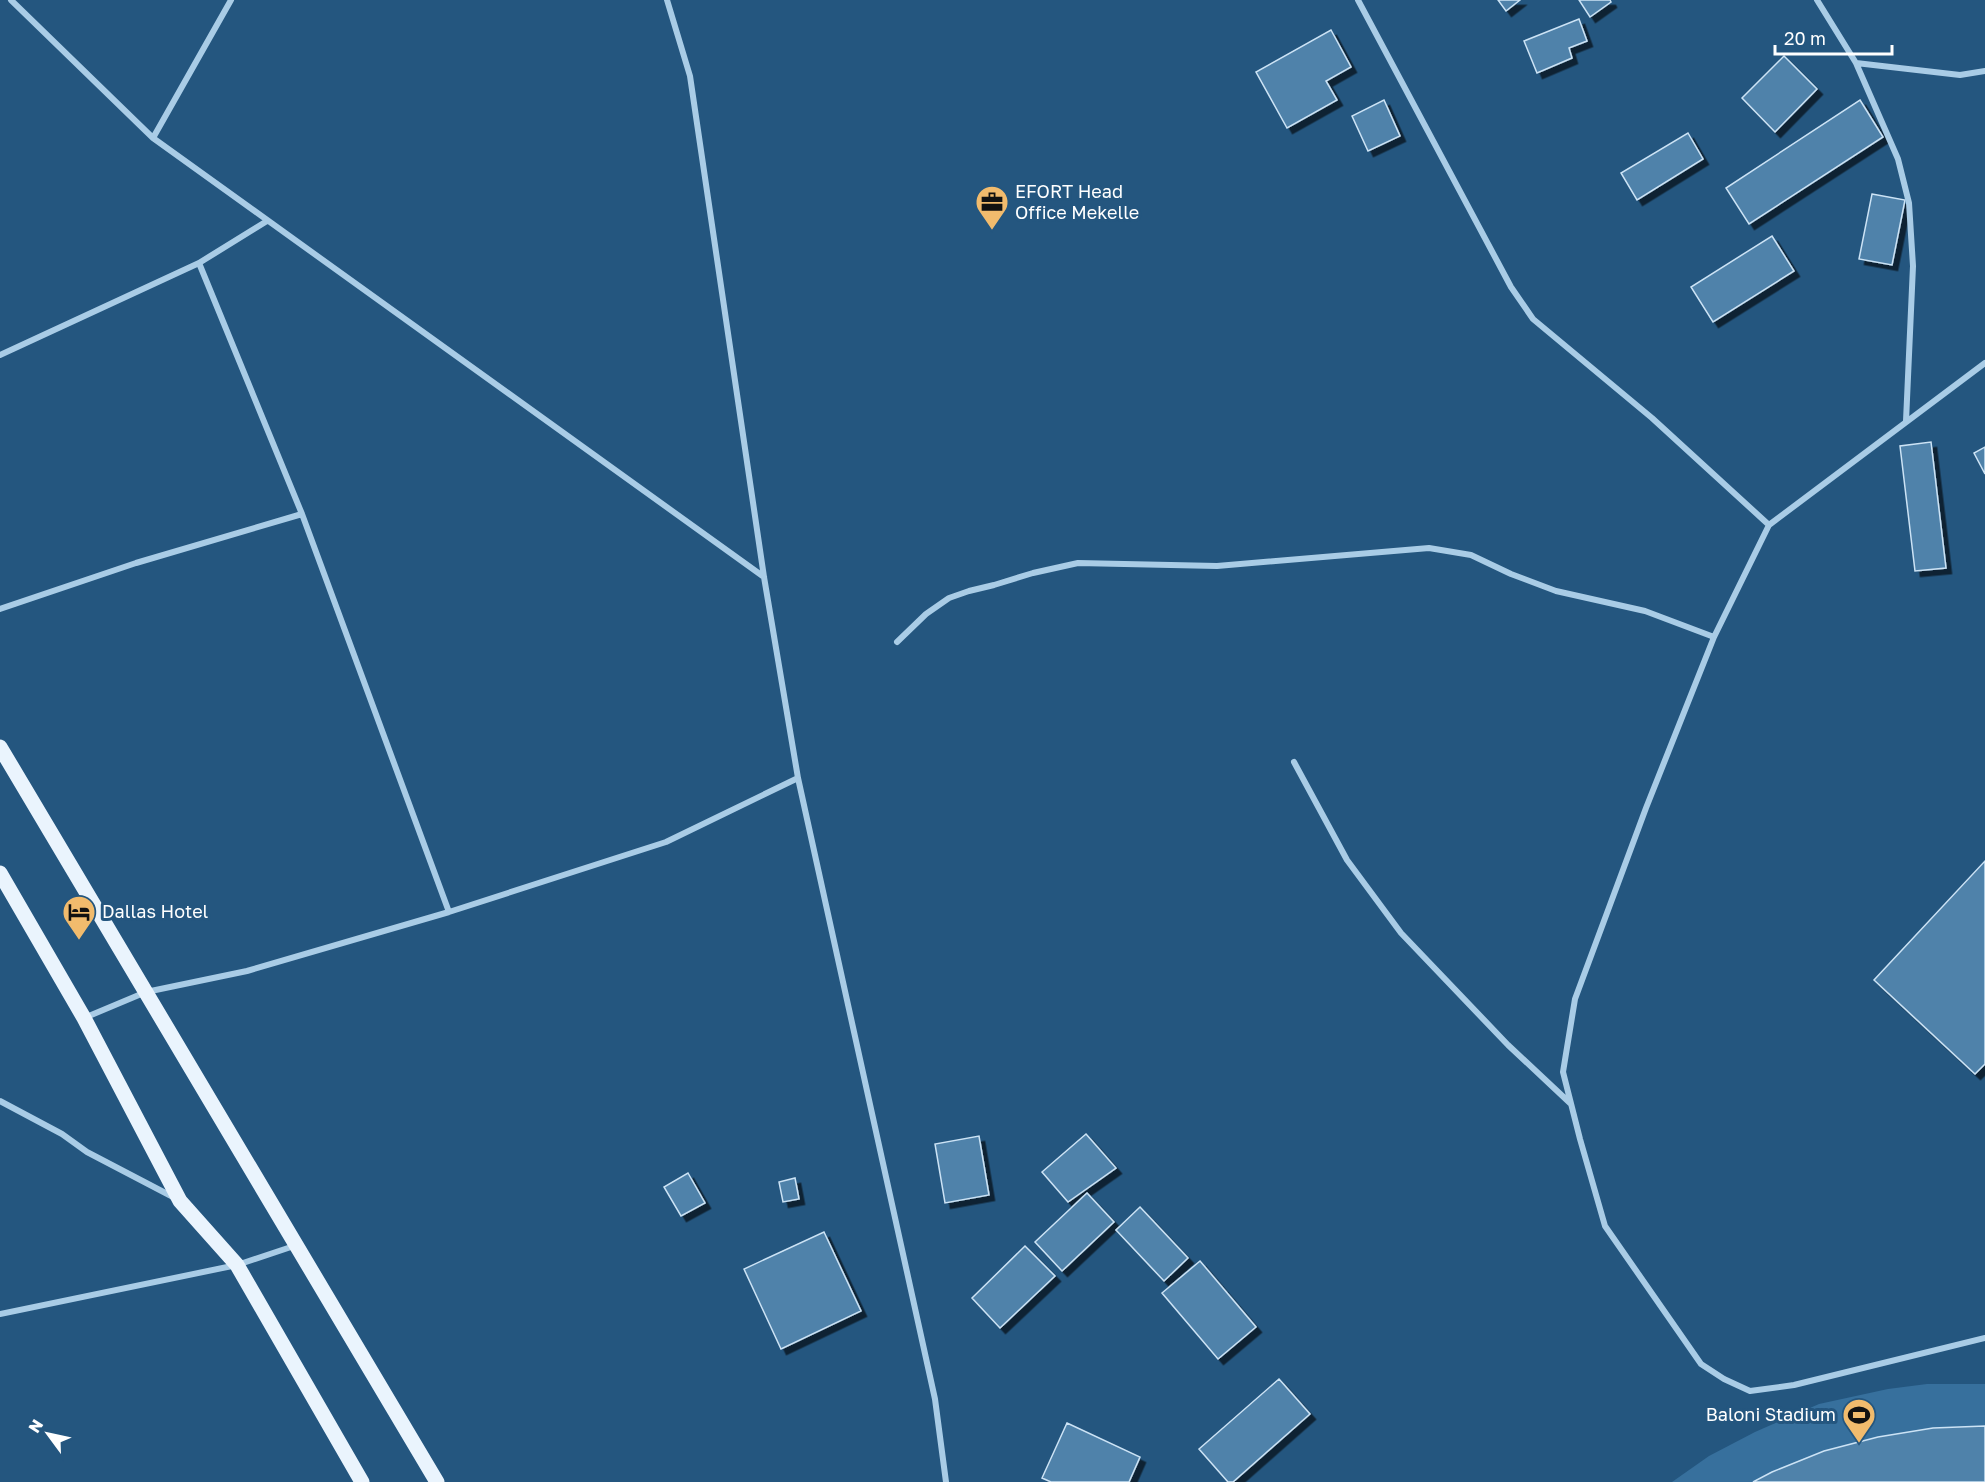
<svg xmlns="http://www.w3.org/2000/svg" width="1985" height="1482" font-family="'Golos Text',sans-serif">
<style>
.green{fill:#37709d}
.building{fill:#5082aa;stroke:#cce3f5;stroke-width:1.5;filter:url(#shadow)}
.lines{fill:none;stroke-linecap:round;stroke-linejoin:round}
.street{stroke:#a9cce6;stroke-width:6}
.primary{stroke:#eaf4fd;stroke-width:15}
.labels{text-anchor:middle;stroke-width:6;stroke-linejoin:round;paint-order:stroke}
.poi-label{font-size:18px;fill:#fff;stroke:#24567f;text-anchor:start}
</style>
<defs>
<filter id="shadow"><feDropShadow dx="5.5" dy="5.5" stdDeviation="0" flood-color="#0009"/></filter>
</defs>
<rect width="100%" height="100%" fill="#24567f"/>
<!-- green -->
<path class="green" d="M1927 1384H1985V1482H1672L1709 1456 1755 1432 1819 1404 1888 1389Z"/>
<!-- building -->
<path class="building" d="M1498 0H1520L1506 11Z
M1579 0H1610L1611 2 1590 17Z
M1579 19 1587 41 1569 48 1572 58 1537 73 1524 41Z
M1331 30 1351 67 1326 81 1337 100 1287 128 1256 72Z
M1784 56 1817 89 1775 132 1742 98Z
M1384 100 1400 136 1368 151 1352 116Z
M1860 100 1883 137 1749 224 1726 188Z
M1688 133 1703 159 1637 200 1621 173Z
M1872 194 1905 200 1892 265 1859 259Z
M1772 236 1794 271 1713 322 1691 287Z
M1931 442 1946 568 1915 571 1900 446Z
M1985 447V474L1974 453Z
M1985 861V1064L1975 1074 1874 980Z
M1086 1134 1116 1168 1068 1202 1042 1172Z
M979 1136 989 1195 945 1203 935 1144Z
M688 1173 705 1203 681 1216 664 1187Z
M795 1178 799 1199 783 1202 779 1182Z
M1087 1193 1114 1222 1062 1271 1035 1242Z
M1140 1207 1188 1258 1164 1281 1116 1230Z
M824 1232 861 1311 781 1349 744 1269Z
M1025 1246 1055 1276 1000 1328 972 1298Z
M1200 1261 1256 1327 1218 1359 1162 1293Z
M1279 1379 1310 1414 1233 1482H1228L1199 1449Z
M1067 1423 1140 1457 1129 1482H1051L1042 1478Z
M1985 1426V1482H1753L1772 1472 1824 1451 1878 1437 1933 1428Z"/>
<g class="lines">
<!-- street -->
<path class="street" d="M11 0 153 138 764 577
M667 0 690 76 764 577 798 778 935 1399 946 1482
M1358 0 1511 287 1533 319 1652 418 1769 525
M1817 0 1856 63 1898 159 1909 203 1913 266 1906 421
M1856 63 1960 75 1985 71
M153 138 231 0
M199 263 302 514 449 912
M0 355 199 263 267 221
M1985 363 1769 525 1714 637 1646 808 1575 999 1563 1072 1580 1139 1605 1226 1701 1364 1724 1379 1750 1391 1794 1385 1985 1338
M0 609 136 563 302 514
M897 642 926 614 949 598 969 591 994 585 1033 573 1078 563 1217 566 1429 548 1471 555 1511 574 1556 591 1645 611 1714 637
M1294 762 1347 860 1401 933 1508 1045 1571 1104
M84 1018 146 992 247 971 449 912 666 842 798 778
M0 1101 62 1134 87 1152 175 1198
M0 1314 237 1265 294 1246"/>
<!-- primary -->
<path class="primary" d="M0 747 437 1482
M0 873 84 1018 180 1201 237 1265 362 1482"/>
</g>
<!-- icons -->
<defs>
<g id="office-pin" transform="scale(1.725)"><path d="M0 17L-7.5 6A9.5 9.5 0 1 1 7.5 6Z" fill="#f1bb6d" stroke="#24567f"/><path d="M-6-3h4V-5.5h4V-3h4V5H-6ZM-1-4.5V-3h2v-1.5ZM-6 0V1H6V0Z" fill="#111"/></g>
<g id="hotel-pin" transform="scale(1.725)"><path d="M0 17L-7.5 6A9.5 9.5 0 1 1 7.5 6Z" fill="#f1bb6d" stroke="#24567f"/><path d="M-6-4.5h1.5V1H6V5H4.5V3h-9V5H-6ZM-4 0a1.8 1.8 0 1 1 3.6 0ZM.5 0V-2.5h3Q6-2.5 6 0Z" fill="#111"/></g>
<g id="stadium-pin" transform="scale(1.725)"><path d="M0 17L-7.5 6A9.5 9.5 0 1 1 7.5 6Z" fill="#f1bb6d" stroke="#24567f"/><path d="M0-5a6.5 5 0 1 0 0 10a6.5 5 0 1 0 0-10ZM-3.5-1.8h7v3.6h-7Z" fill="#111"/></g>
</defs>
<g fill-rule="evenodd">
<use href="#office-pin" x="992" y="202"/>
<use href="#hotel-pin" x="79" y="912"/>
<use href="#stadium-pin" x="1859" y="1415"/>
</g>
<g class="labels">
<!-- poi labels -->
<g class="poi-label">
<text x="1015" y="198">EFORT Head<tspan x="1015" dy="21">Office Mekelle</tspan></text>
<text x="102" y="918">Dallas Hotel</text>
<text x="1836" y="1421" text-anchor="end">Baloni Stadium</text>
</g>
</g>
<!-- north arrow -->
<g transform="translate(48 1434) rotate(303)" stroke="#24567f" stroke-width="4.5" paint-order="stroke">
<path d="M0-4.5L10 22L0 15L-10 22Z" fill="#ffffff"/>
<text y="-9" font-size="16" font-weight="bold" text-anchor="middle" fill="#ffffff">N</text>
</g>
<!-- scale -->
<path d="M1775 45v9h117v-9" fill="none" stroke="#ffffff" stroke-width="3"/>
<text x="1784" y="45" font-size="18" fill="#ffffff" stroke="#24567f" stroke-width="4.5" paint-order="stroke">20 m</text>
</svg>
